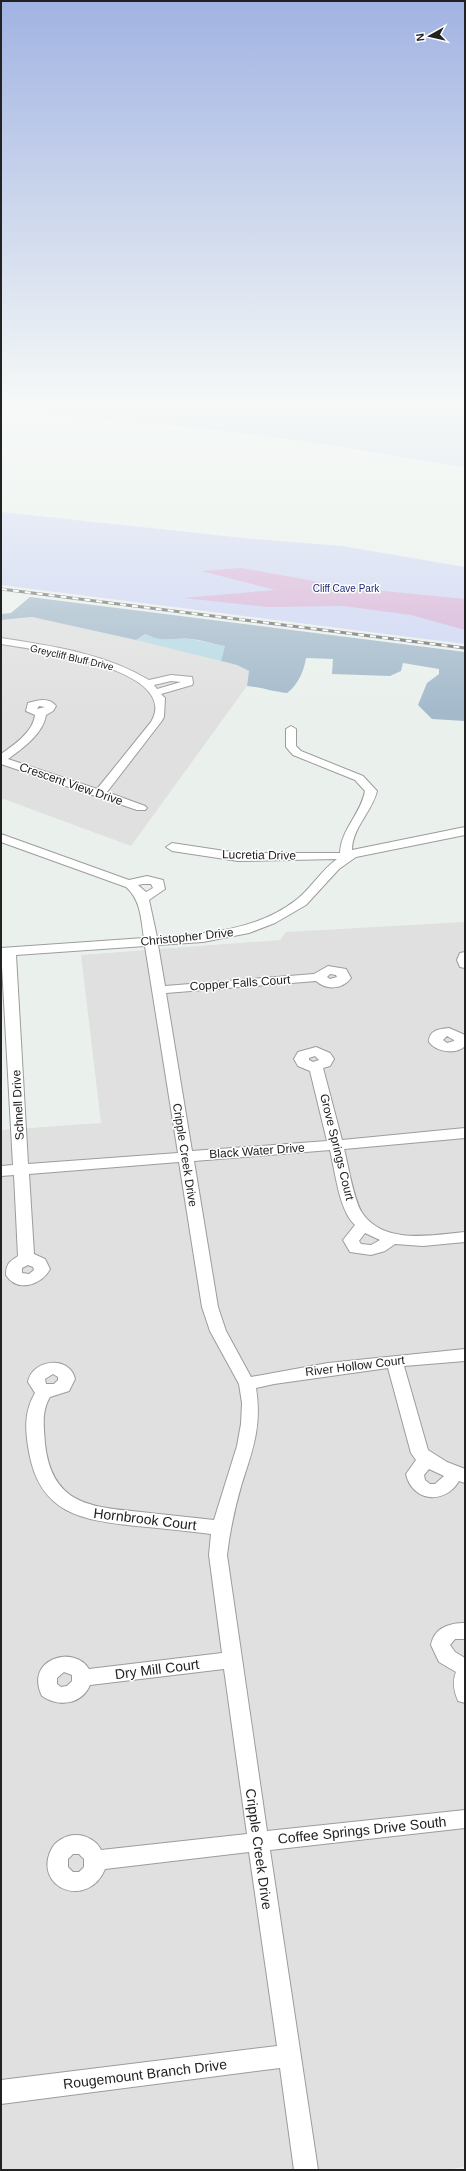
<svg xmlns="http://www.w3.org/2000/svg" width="466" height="2171" font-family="Arial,sans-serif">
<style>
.residential{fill:#dfe0df}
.grass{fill:#b7d9e4}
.forest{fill:#a4bacb}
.park{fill:#ced5f4}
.water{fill:#d7b1d8}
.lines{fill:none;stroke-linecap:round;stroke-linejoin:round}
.minor-casing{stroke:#9c9c9c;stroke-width:2}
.minor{fill:#fff;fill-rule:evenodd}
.rail-casing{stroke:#707070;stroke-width:3}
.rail{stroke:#fff;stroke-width:2;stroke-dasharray:6;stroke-linecap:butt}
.labels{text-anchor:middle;stroke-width:3;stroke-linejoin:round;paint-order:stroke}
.far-park-label{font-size:10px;fill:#1b2c75;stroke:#fff}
.far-street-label{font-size:10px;fill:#222;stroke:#fff}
.street-label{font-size:12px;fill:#222;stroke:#fff}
.near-street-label{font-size:14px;fill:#222;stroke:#fff}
</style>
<rect width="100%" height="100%" fill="#eaf1ed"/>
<!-- residential -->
<path class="residential" d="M32 617 152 643 237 665 249 671 247 686 131 846 1 798V620Z
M465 922V2167L445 2170H1V1130L101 1123 81 955 280 940 286 932Z"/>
<!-- grass -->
<path class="grass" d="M145 634C166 644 172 637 191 639 202 641 214 644 225 646L221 661 136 640Z"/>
<!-- forest -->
<path class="forest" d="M30 597 465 652V721L432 719 418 705 427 683 439 674V669L403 663 401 671 390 676 332 674 333 659 306 658C304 671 298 685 287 693 273 692 261 687 247 686L249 671 237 665 221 661 225 646C214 644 202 640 191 639 171 637 166 644 145 634L136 640 32 617 1 620V614L11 613Z"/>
<!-- park -->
<path class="park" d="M465 408V467C385 454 305 440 225 431 150 422 75 419 1 409Z
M1 512 253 539 342 546 465 567V644L1 585Z"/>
<!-- water -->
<path class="water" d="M241 568 353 588 465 599V630L411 615 343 606 269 607 183 598 275 590 201 571Z"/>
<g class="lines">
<!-- minor casing -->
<g class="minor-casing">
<path id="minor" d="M1 638C52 646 104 653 149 680L171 675 192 677 193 683 192 685 161 694 165 698 164 717 161 722 107 792 145 806 147 808 145 810H137L1 764V754C14 745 33 732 35 715L26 711 28 703C38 700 49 697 56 706L53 711 46 715C43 734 23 748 8 759L97 789 151 722C183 668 30 649 1 644ZM171 681 181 682 157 689 154 685ZM39 706 45 707 37 709Z
M291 726 296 729V746L301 751 363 776 377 791C372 812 352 828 352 850L465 827V835L356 857 339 869 306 905 275 923 249 933 203 942 158 945 165 986 314 974 328 966 346 969 351 978C342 990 326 990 316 981L166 993 192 1151 327 1141 310 1071 298 1066 294 1059 298 1052 316 1047 330 1053 334 1059 330 1066 323 1068 342 1140 465 1128V1138L344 1149C348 1164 354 1203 363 1214 385 1245 433 1235 465 1232V1242L423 1246 395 1244 385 1251 371 1255 350 1252 343 1240 355 1225C339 1211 335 1170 330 1150L194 1161 218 1307 226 1331 251 1377 328 1363 465 1349V1361L404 1366 428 1450 447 1462 465 1469V1483L459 1481C445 1505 412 1502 406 1474L416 1460 411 1453 388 1368 274 1384 256 1388C262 1425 253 1449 242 1483 235 1507 230 1530 227 1555L267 1831 465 1810V1828L270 1850 318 2170H294L280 2068 1 2104V2080L277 2046 249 1852 105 1869C88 1910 33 1888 51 1850 55 1841 66 1835 76 1835 86 1835 97 1841 101 1850L247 1834 224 1669 90 1685C82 1704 59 1708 42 1696 24 1659 74 1644 89 1669L222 1653 209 1555 211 1534C186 1531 161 1528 136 1526 82 1520 40 1514 29 1452 25 1430 24 1412 35 1393L28 1382C32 1359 70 1355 75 1379L69 1391 50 1397C41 1412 44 1427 45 1444 52 1505 91 1507 141 1512 165 1515 190 1517 214 1520L237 1446 241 1424 242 1403 239 1384 210 1331 202 1307 179 1162 29 1174 34 1254 45 1259 50 1269C42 1285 17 1293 6 1275 6 1264 9 1262 18 1256L14 1175 1 1176V1166L13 1165 1 948 144 938C141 919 141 900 126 887L1 842V834L129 880 147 876 163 880 165 889 149 900 157 937C205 934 256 931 296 900 311 889 321 870 337 859L238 861 172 851 166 847 172 843 238 853H340C341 829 361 814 365 791L355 780 293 755 286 747V729ZM143 884H151L153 888 146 892 138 885ZM145 946 178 1153 28 1164 16 955ZM330 974 336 975 337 977 330 979 327 977ZM315 1056 319 1060 313 1062 309 1060V1058ZM365 1233 380 1240 371 1245 361 1244 359 1241ZM28 1265 33 1267 34 1270 29 1274 22 1273V1268ZM53 1374 58 1377V1380L54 1384H46L45 1379ZM429 1469 444 1476 435 1484H430L425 1480 424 1475ZM64 1672 72 1675V1681L67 1686 61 1687 57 1684V1678ZM73 1854H79L84 1859V1867L79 1872H73L68 1867V1859Z
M465 952V968L460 967 457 960 460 953Z
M449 1028 465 1035V1046C456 1055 436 1052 429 1042 429 1030 439 1029 449 1028ZM447 1036 454 1040V1041L447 1043 443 1040Z
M465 1623V1639H455L450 1645 455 1652 465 1658V1703L458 1701C454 1691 452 1682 456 1672L439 1662 431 1645C434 1628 449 1623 465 1623Z"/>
</g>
<!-- minor -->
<use href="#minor" class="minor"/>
<!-- rail casing -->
<g class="rail-casing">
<path id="rail" d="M1 589 465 648"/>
</g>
<!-- rail -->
<use href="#rail" class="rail"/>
</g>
<!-- sky -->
<linearGradient id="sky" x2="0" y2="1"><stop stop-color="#a1b3e2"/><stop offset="0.57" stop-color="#f6f9f7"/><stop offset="1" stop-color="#f6f9f7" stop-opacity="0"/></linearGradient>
<rect width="466" height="712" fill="url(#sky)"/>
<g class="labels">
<!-- far-park labels -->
<g class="far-park-label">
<text x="346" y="592">Cliff Cave Park</text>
</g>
<!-- far-street labels -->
<g class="far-street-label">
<text transform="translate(72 657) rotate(13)" y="4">Greycliff Bluff Drive</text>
</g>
<!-- street labels -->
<g class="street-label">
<text transform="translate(71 784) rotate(19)" y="4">Crescent View Drive</text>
<text transform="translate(259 855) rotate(1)" y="4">Lucretia Drive</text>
<text transform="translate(187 937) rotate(-6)" y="4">Christopher Drive</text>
<text transform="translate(240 983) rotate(-4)" y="4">Copper Falls Court</text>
<text transform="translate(18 1105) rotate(-93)" y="4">Schnell Drive</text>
<text transform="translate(337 1147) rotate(76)" y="4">Grove Springs Court</text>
<text transform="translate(257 1151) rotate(-4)" y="4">Black Water Drive</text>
<text transform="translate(185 1155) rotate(81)" y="4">Cripple Creek Drive</text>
<text transform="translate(355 1366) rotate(-7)" y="4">River Hollow Court</text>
</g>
<!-- near-street labels -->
<g class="near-street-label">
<text transform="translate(145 1519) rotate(7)" y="5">Hornbrook Court</text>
<text transform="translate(157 1669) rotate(-7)" y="5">Dry Mill Court</text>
<text transform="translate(362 1830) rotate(-6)" y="5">Coffee Springs Drive South</text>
<text transform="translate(259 1849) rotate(82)" y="5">Cripple Creek Drive</text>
<text transform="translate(145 2074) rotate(-7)" y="5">Rougemount Branch Drive</text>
</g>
</g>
<!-- border -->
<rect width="466" height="2171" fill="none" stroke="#222222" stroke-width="4"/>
<!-- north arrow -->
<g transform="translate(430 36) rotate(262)" stroke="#ffffff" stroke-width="3" paint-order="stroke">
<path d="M0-3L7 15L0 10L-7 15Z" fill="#222222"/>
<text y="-6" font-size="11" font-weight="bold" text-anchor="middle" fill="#222222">N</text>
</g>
</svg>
